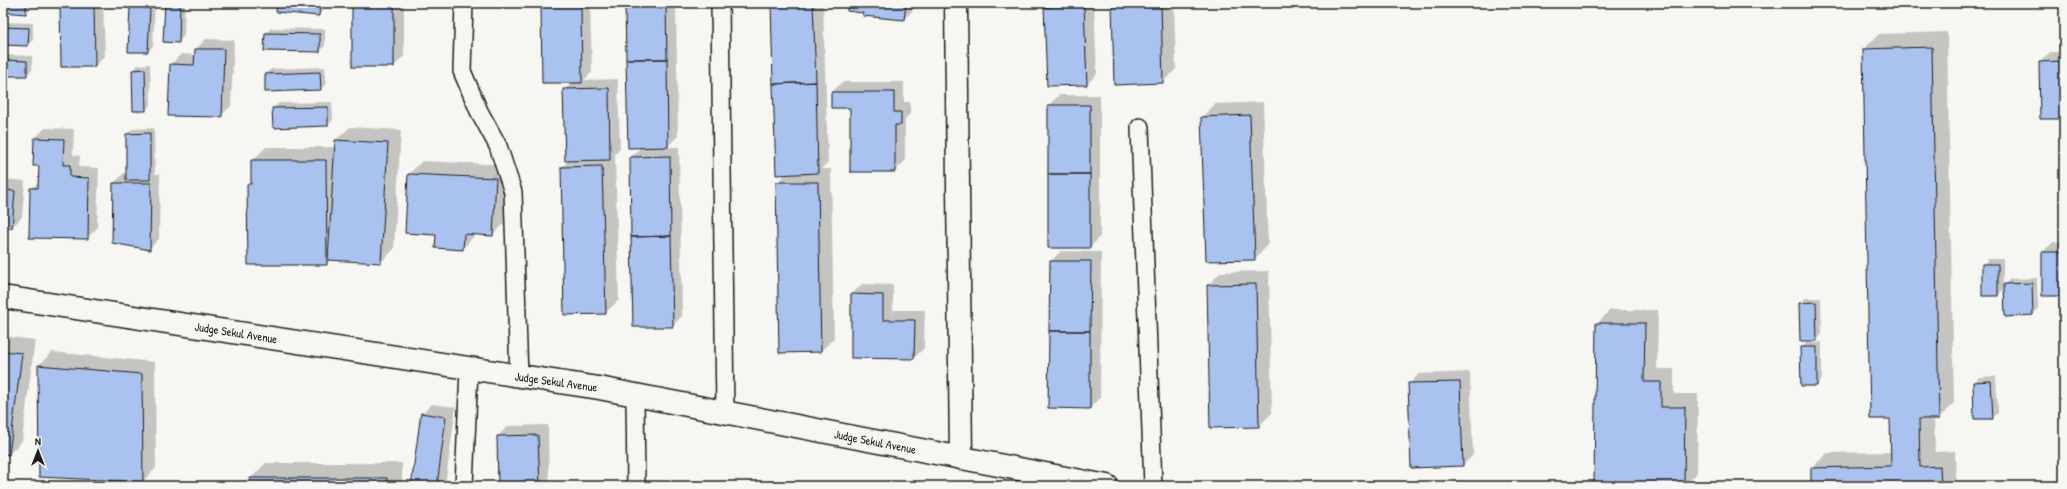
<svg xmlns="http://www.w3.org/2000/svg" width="2067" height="489" font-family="'Patrick Hand',sans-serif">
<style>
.shadow{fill:#0003}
.building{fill:#a9c2ef;stroke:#1c1c1c}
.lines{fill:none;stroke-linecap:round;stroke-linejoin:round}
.lane-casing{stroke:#1c1c1c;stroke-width:20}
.street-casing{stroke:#1c1c1c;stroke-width:25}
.secondary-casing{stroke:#1c1c1c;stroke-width:25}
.lane{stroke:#f6f6f2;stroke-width:17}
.street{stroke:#f6f6f2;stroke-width:22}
.secondary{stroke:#f6f6f2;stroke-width:22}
.labels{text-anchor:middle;stroke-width:3;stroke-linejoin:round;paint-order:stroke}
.street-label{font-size:12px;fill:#1c1c1c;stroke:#f6f6f2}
</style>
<rect width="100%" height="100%" fill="#f6f6f2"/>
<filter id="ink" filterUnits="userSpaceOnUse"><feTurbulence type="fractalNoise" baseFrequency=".025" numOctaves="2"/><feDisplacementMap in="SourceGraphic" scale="8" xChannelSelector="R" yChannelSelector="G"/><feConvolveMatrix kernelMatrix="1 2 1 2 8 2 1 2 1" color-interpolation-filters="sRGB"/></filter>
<g filter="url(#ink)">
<!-- shadow -->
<path class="shadow" d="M3 3H31V8L25 13 3 11Z
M61 3H103L105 56 95 66Z
M135 3H155L153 46 148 51 131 8Z
M166 3H185L184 36 178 42Z
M278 3H324V10L318 15Z
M353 3H404V56L394 66Z
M541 3H590L592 72 584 80 618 79 620 149 615 154 619 300 605 313 562 167 569 160 564 90 573 82Z
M626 3H676L678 136 667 147H679L682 316 672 326 631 157 641 147Z
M772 3H823L828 162 821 169H831L834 338 821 351 777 183 786 173Z
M848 3H914V9L904 19 864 12Z
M1045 3H1094L1097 74 1087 84Z
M1113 3H1174L1176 69 1163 82Z
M3 22 33 23V40L27 45 3 44Z
M271 28 325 29V46L320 51 266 33Z
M1947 32 1954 403 1939 418H1934L1935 452 1955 451 1956 486H1812V468L1827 453 1892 452 1891 418 1864 49 1879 34Z
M206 39 234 40 231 106 221 116 171 64 181 54 196 55V49Z
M2050 52H2064V118L2040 62Z
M3 55 32 56V70L26 75H3Z
M150 64 151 104 146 110 133 70 138 65Z
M325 67 326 84 320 89 266 91V74L271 69Z
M842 82H904V102H910V114L905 119V161L895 171H851V107H832V92Z
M1059 95H1100V237L1090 247H1049V105Z
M332 102 333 120 328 125 273 108 279 103Z
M1263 102 1268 245 1255 259 1202 117 1215 104Z
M350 127 401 130 394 249 381 262 331 259 326 264 248 184 252 180V161L266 147H336V140Z
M45 128 74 129 73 155 80 156 79 167 99 168 97 228 87 238 31 189 40 180V165L35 138Z
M154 128 155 174H160L159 239 149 249 114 183 124 173H127V134L132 129Z
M422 161 508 165 506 222 492 235 476 234 462 249 437 234 409 174Z
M3 179 25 181 22 217 12 227 3 226Z
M2053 242H2064V295L2043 252Z
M1061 251 1101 252 1100 398 1090 408 1051 261Z
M1988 259H2003V286L2010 279 2037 278 2038 309 2033 314 2005 288 1998 295 1983 265Z
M1269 271 1272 413 1259 426 1208 285 1221 272Z
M862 284 893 285V310H925L924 348 914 358 852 357V294Z
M1806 298H1821L1822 334 1817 340 1800 303Z
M1610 310H1658L1657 369H1674V394H1698L1697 473 1684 486 1597 324Z
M3 336 35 340 22 441 9 454 3 453Z
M1822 342V379L1817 385 1801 348 1807 343Z
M52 352 155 362 156 468 143 481 39 365Z
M1470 372 1473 455 1463 465 1409 384 1419 374Z
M1996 376 1998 413 1992 418 1974 382 1979 377Z
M432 404 456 407 445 486H412L422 414Z
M548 425 549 486H499L498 436 508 426Z
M266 463H402V486H250L251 478Z"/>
<!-- building -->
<path class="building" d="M3 3H26V14L3 12Z
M60 3H94L95 67H61Z
M165 3H180L179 43 163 42Z
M277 3H320L319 16 276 12Z
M352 3H394V67H352Z
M541 3H581V4H541Z
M625 3H666L667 59H626Z
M771 3H813L816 82 773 84Z
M847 3H906L904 20 863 16V13L847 11Z
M1044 3H1084V5L1044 7Z
M1112 3H1161L1163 83 1114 85Z
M541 4H581L582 83H542Z
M1084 5 1087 85 1047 86 1044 7Z
M130 7 150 8 148 52H128Z
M3 27 29 28 28 46 3 45Z
M265 33 320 34V52L264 51Z
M1932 47 1939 419H1919L1920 467 1940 466 1941 486H1811V468L1891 466 1890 419H1870L1863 49Z
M195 49H224L222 117 168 116 170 64 194 65Z
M626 59H667L668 147 628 148Z
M3 60 27 61V76H3Z
M2064 61V119H2040L2039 62Z
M145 69 146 111H133L132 70Z
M320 72 321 90 265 92V74Z
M816 82 818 173 776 175 773 84Z
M609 88 610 160 565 161 563 89Z
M831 92H894V112H901V125H895V172H850V108H831Z
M1048 105H1090V174H1048Z
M328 107V126L273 128 272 108Z
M1250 115 1255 260 1206 261 1201 117Z
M150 133V180H126V134Z
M34 138 64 139 63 165H70V177L89 178 88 239 29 238 30 188H38L39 166H33Z
M335 140 388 143 381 263 328 260Z
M670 156 671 236 631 237 630 157Z
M251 160H326L327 265H248L247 184H251Z
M602 166 606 314 564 315 561 167Z
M408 174 496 178 493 236 464 234 463 250 435 248 436 235 405 233Z
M1048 174H1090V248H1048Z
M776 182H818L821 352 779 353Z
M113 183H151L150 250 112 243Z
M3 190 15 191 12 228 3 227Z
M671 236 673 327H633L631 237Z
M2042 252H2064V296H2042Z
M1050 261H1091L1090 331H1049Z
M1982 264H1998V296H1982Z
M2032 283 2033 315 2005 317 2004 284Z
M1256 284 1259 427 1210 428 1207 285Z
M851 294 883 295V320H915L914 359 851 358Z
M1816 302 1817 341H1800L1799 303Z
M1596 323H1645L1644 382H1661V407H1685L1684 486H1594Z
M1049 331H1090V409L1048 408Z
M1800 347H1817V386H1801Z
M3 351 22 353 9 455 3 454Z
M38 365 142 374 143 482 39 477Z
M1991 381 1993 419H1974L1973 382Z
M1460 382 1463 466 1411 468 1408 383Z
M421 413 446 417 437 486H411Z
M538 435 540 486H498L497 436Z
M250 478H387V486H249Z"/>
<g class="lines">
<!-- lane casing -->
<g class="lane-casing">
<path id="lane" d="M464 3 462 71 479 111 498 146 513 192 519 377
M720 3 725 413
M1140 127 1153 486
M635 395 636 486
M464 486 469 369"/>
</g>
<!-- street casing -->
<g class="street-casing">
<path id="street" d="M956 3 961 458"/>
</g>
<!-- secondary casing -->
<g class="secondary-casing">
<path id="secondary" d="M3 297 599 388 1107 486"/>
</g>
<!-- lane -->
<use href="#lane" class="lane"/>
<!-- street -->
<use href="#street" class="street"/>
<!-- secondary -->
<use href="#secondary" class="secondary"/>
</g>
</g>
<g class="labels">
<!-- street labels -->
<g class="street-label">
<text transform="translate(236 333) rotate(9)" y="4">Judge Sekul Avenue</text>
<text transform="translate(556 382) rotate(8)" y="4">Judge Sekul Avenue</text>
<text transform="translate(875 442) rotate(11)" y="4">Judge Sekul Avenue</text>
</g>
</g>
<!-- margin -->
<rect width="2067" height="489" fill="none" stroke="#f6f6f2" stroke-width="16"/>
<rect x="8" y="8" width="2051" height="473" fill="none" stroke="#1c1c1c" stroke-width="1.5" filter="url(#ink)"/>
<!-- north arrow -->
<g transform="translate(38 451)" stroke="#f6f6f2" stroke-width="3" paint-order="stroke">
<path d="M0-3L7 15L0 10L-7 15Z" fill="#1c1c1c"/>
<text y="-6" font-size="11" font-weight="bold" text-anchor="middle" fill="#1c1c1c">N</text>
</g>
</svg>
